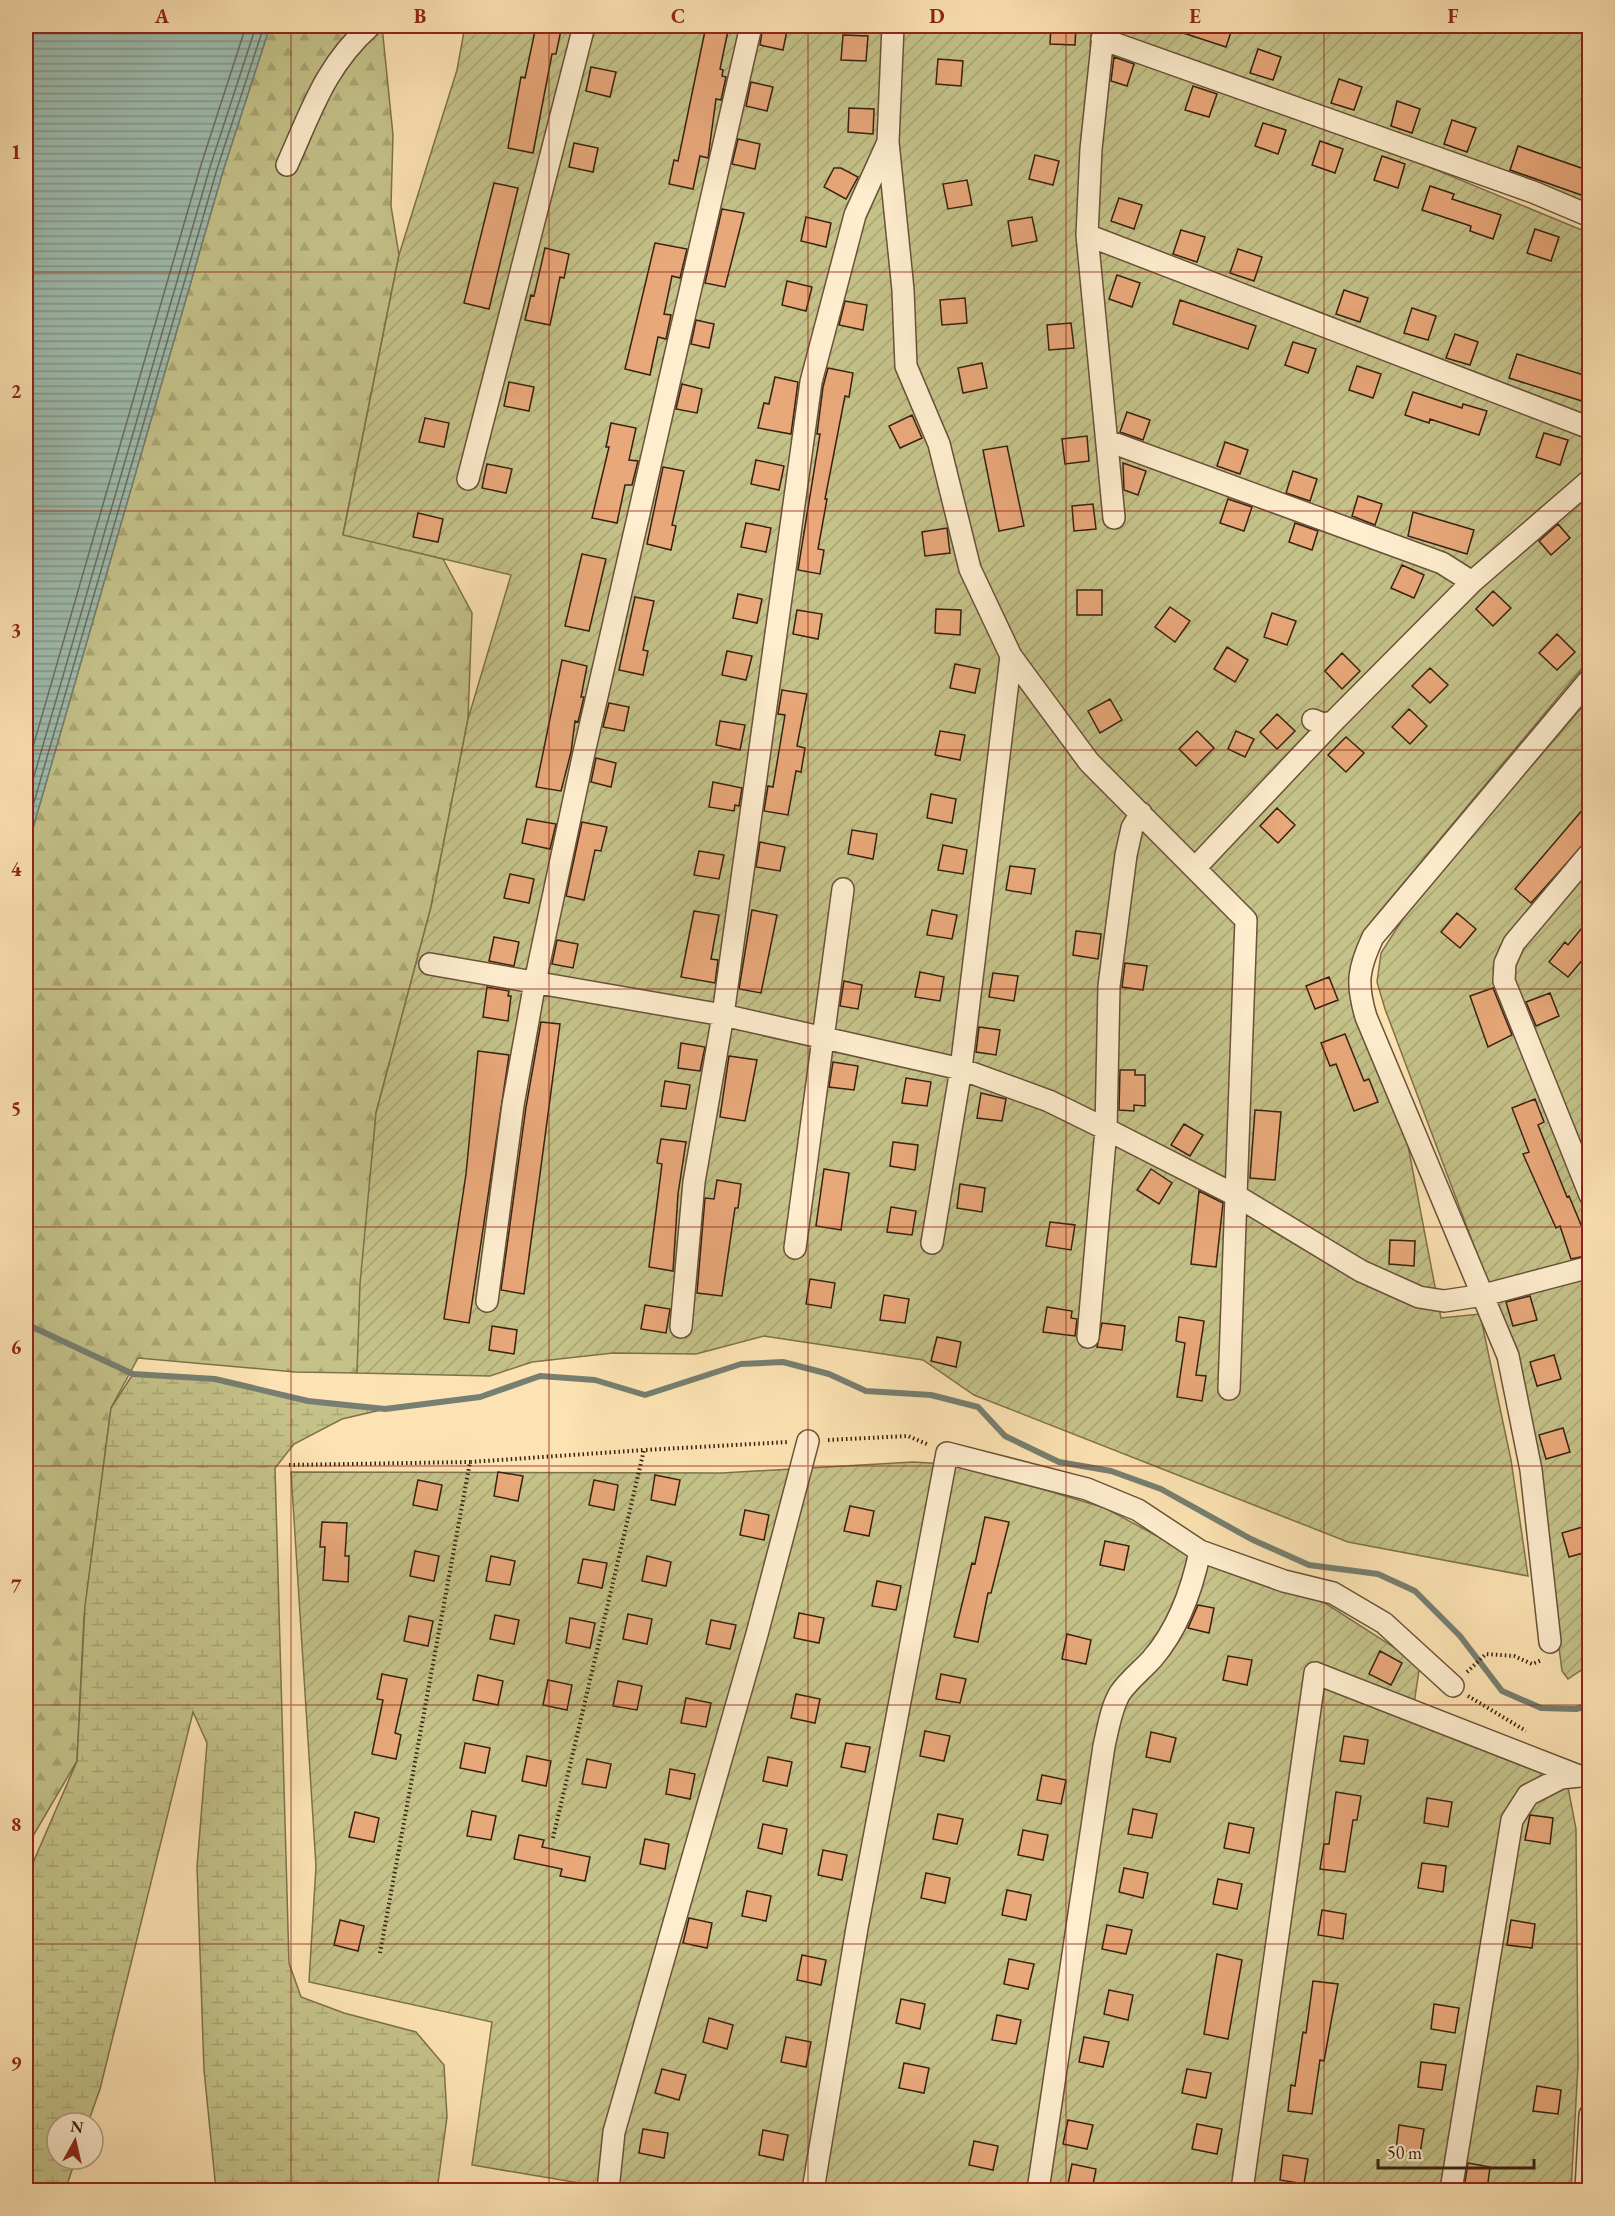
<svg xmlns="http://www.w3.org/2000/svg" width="1615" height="2216" font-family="'EB Garamond',serif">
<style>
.forest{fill:url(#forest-firs);stroke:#7e714c;stroke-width:1.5}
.wetland{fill:url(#wetland-marsh);stroke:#7e714c;stroke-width:1.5}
.garden{fill:url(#garden-furrows);stroke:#7e714c;stroke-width:1.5}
.water{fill:url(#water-rules);stroke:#767f71;stroke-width:1.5}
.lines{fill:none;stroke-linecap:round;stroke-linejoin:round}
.shore{stroke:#6c6f60;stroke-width:1.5}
.stream{stroke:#767f71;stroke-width:6}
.building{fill:#e9a87a;stroke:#392010;stroke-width:1.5}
.minor-casing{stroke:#6a5139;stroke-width:24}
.path{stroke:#392010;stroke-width:4;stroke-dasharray:1.5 3;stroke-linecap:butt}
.minor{stroke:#feedce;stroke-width:21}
.grid{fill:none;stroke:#8f2418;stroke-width:1.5;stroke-opacity:0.55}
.neatline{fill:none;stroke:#8f2418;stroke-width:2}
.grid-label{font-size:20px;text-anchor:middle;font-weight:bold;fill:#8f2418}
</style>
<defs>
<pattern id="forest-firs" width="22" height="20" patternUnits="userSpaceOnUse" patternTransform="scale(1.5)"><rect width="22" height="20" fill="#c4c289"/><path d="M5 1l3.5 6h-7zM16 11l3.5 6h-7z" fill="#a9a675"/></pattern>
<pattern id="wetland-marsh" width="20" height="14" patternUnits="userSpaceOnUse" patternTransform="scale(1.5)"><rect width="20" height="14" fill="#c4c289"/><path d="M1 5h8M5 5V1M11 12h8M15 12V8" fill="none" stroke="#a9a675"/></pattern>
<pattern id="garden-furrows" width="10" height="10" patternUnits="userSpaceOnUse" patternTransform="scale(1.5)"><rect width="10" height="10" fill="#c4c289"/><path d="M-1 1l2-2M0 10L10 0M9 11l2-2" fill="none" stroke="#a9a675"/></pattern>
<pattern id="water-rules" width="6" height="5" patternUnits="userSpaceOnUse" patternTransform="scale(1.5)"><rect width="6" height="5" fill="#9fbeb1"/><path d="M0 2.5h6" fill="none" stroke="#839a8f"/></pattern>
</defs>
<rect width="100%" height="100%" fill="#fde3b3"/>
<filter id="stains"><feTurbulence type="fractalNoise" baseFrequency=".00333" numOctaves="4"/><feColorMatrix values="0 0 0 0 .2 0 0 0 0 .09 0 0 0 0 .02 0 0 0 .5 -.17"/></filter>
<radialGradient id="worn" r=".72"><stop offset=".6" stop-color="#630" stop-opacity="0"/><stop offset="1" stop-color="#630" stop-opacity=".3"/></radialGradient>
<!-- forest -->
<path class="forest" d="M270 26H382L393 135 391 206 399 255 343 534 443 559 472 613 468 719 431 907 376 1113 357 1373 295 1372 138 1358 111 1408 84 1617 77 1761 26 1848V852L223 171Z"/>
<!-- wetland -->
<path class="wetland" d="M133 1374 215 1379 308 1401 385 1409 342 1419 294 1444 275 1468 289 1963 301 1997 344 2013 416 2032 444 2065 447 2117 437 2190H216L204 2070 197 1867 207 1743 193 1712 100 2089 88 2123H57V2159H76L65 2190H26V1879L77 1761 85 1606 111 1408Z"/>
<!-- garden -->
<path class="garden" d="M465 26H1092L1090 46 1400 155 1589 233V660L1371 922 1355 953 1405 1130 1441 1318 1480 1314 1511 1460 1528 1576 1348 1542 974 1395 923 1360 764 1336 696 1354 613 1353 532 1362 490 1376 357 1373 360 1284 376 1113 431 907 468 719 511 575 343 535 399 255 457 70Z
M1114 26H1589V210L1178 59 1116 32Z
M1589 699 1590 1664 1568 1679 1562 1671 1541 1505 1503 1323 1385 1009 1377 982 1381 953 1409 909Z
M913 1462 962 1465 1105 1508 1183 1550 1325 1603 1420 1664 1412 1717 1533 1763 1568 1787 1576 1829 1578 2066 1571 2190H621L472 2165 492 2022 309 1982 316 1866 291 1472 722 1473Z"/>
<!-- water -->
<path class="water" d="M26 26H270L223 171 26 852Z"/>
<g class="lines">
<!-- shore -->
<path class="shore" d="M26 771 201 165 246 26
M26 804 210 167 256 26
M26 830 217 169 264 26"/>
<!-- stream -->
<path class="stream" d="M26 1324 133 1374 215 1379 308 1401 385 1409 480 1397 540 1376 595 1380 645 1395 741 1364 783 1362 829 1374 866 1391 931 1395 978 1407 1005 1436 1059 1462 1111 1471 1161 1489 1251 1539 1309 1565 1378 1574 1415 1591 1460 1636 1502 1691 1541 1708 1576 1709 1590 1705"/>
</g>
<!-- building -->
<path class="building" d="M536 26 561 30 556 54H552L533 153 508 148 521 77 525 78Z
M706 26H729L720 69 723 70 722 76 726 77 721 100 716 99 708 158 700 156 693 189 669 184 674 160 678 161Z
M763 26H788L783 50 760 45Z
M1051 26H1076L1075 45 1050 44Z
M1172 26H1233L1226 47 1171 29Z
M843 35 868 36 866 61 841 60Z
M1258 49 1281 57 1273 80 1250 73Z
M1114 57 1134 64 1127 86 1111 81Z
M938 59 963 61 961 86 936 84Z
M591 67 616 72 610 97 586 91Z
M1339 79 1362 87 1354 110 1331 103Z
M751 82 773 87 767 111 746 106Z
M1193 86 1217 94 1209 117 1185 110Z
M1397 101 1420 109 1412 133 1391 126Z
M849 108 874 109 873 134 848 132Z
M1452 120 1476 128 1467 152 1444 144Z
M1263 123 1286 130 1278 154 1255 146Z
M738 139 760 144 755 169 732 164Z
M1320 141 1343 149 1335 173 1312 165Z
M574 143 598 148 593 172 569 167Z
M1518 146 1590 171 1584 196 1510 170Z
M1035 155 1059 161 1053 185 1029 179Z
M1382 156 1405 164 1398 188 1374 180Z
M834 168H841L858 177 846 199 824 187Z
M967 180 972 205 948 209 943 184Z
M494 183 518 188 489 309 464 303Z
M1430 186 1454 194 1452 199 1501 215 1493 239 1470 231 1471 226 1422 210Z
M1119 198 1142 205 1134 229 1111 221Z
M722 209 744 213 725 287 705 283Z
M806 217 831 223 826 247 801 241Z
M1032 217 1037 241 1012 246 1008 221Z
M1535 229 1559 237 1551 261 1527 253Z
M1181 230 1205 237 1197 262 1173 254Z
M655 243 687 249 680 278 672 276 664 314 671 315 666 339 658 337 650 375 625 369Z
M545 248 569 254 564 278 560 277 550 325 525 320 531 295 534 296Z
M1238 249 1262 257 1254 281 1230 273Z
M1117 275 1140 283 1132 307 1109 299Z
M787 281 812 287 806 311 782 305Z
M1344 290 1368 298 1360 322 1336 314Z
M965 298 967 323 942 325 940 300Z
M1180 300 1256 326 1248 349 1173 324Z
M845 301 867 305 863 330 839 325Z
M1412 308 1436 316 1428 340 1404 333Z
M696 320 714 324 709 348 691 344Z
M1071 323 1074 348 1049 350 1047 325Z
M1455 334 1478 342 1470 365 1446 358Z
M1293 342 1316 349 1308 373 1285 365Z
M1517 354 1590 377 1582 401 1509 378Z
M982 363 987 388 963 393 958 368Z
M1357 366 1381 374 1373 398 1349 390Z
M828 368 853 373 849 397 845 396 825 499H827L818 549 824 550 820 574 798 570 820 434H817L823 387Z
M775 377 798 382 791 434 758 428 764 403 769 404Z
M509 382 534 387 529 411 504 406Z
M682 384 702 389 697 413 676 409Z
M1413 392 1462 408 1463 404 1487 411 1479 435 1430 419 1429 423 1405 415Z
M1127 412 1150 420 1143 440 1120 432Z
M912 415 922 438 900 448 889 426Z
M425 418 449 423 444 447 419 442Z
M611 423 636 428 629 460 638 461 632 485H625L617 523 592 518 609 447H606Z
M1544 433 1568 440 1560 465 1536 457Z
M1087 436 1089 461 1065 464 1062 439Z
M1225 442 1248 450 1240 474 1217 466Z
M1007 446 1024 526 999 531 983 450Z
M756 460 784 466 779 490 751 484Z
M1123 463 1146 471 1138 495 1124 490Z
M487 464 512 469 506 493 482 488Z
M663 467 684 471 672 525 676 526 671 550 647 544Z
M1293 471 1317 479 1310 501 1286 493Z
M1358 496 1382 504 1375 525 1352 516Z
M1228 499 1252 507 1244 531 1220 523Z
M1093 504 1096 529 1074 531 1072 506Z
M1413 512 1474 530 1467 554 1408 536Z
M418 513 443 519 438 542 413 537Z
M746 523 771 528 766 552 741 547Z
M1295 523 1318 531 1312 550 1289 542Z
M1558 524 1570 538 1551 555 1539 541Z
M947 528 950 553 925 556 922 532Z
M582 554 606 559 589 631 565 626Z
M1402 565 1424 575 1414 598 1391 588Z
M1077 590H1102V615H1077Z
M1493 591 1511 608 1493 626 1476 609Z
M738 594 762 599 757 623 733 618Z
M635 597 654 601 643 650 648 651 643 675 619 670Z
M1170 607 1190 621 1175 642 1155 627Z
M936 609 961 610 960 635 935 633Z
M797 610 822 614 818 639 793 634Z
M1272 613 1296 621 1287 645 1264 637Z
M1557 634 1575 652 1557 670 1539 653Z
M1227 647 1248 660 1235 682 1214 669Z
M727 651 752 656 746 680 722 675Z
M1342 653 1360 671 1342 689 1325 671Z
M562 660 587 666 581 697H584L578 722 575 721 571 752 561 791 536 787Z
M955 664 980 669 975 693 950 688Z
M1430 668 1448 685 1430 703 1412 686Z
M782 690 807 694 797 746 805 748 801 772 796 771 788 815 764 811 768 786 773 787 785 715 778 714Z
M1110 699 1122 720 1100 733 1088 711Z
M609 703 629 707 624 731 603 727Z
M1409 709 1427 726 1410 744 1392 727Z
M1277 714 1295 731 1277 749 1260 732Z
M720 721 745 725 740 750 716 745Z
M940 731 965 735 960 760 935 755Z
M1197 731 1214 748 1196 766 1179 749Z
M1236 731 1254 739 1245 757 1228 749Z
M1346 737 1364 753 1346 772 1328 755Z
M596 758 616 763 611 787 591 782Z
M713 782 742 788 739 806 735 805 734 811 709 807Z
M931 794 956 799 952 823 927 818Z
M1590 801V837L1531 903 1515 889Z
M1277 808 1295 825 1278 843 1260 826Z
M527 819 556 824 550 849 522 843Z
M582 822 607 827 601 851 595 850 584 900 566 896Z
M852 830 877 834 873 859 848 854Z
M760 842 785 847 780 871 756 867Z
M943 845 967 850 963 874 938 870Z
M699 851 724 855 719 879 694 875Z
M1010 866 1035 869 1031 894 1006 890Z
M510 874 534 879 529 903 504 898Z
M752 910 777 915 761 993 739 989Z
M932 910 957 915 952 939 927 935Z
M694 911 719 915 711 959 718 960 715 983 681 977Z
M1457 913 1476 929 1460 948 1441 932Z
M1590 918V951L1568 977 1549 962 1565 942 1568 945Z
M1076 931 1101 934 1098 959 1073 955Z
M494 937 519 942 514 966 489 961Z
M557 940 578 944 573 968 552 964Z
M1125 963 1147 966 1143 990 1122 987Z
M920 972 944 977 940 1001 915 997Z
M993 973 1018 976 1014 1001 989 997Z
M1329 977 1338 1000 1315 1009 1306 986Z
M844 981 862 985 858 1009 840 1006Z
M487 987 509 991 508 996H511L508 1021 483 1017Z
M1493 988 1512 1035 1488 1047 1470 996Z
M1550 993 1559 1016 1536 1026 1526 1002Z
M541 1022 560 1024 524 1294 501 1290 526 1107Z
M979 1027 1000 1030 996 1055 976 1052Z
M1345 1034 1364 1081 1369 1079 1378 1102 1354 1111 1336 1064 1330 1066 1321 1043Z
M681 1043 705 1047 700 1071 678 1068Z
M478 1051 509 1055 469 1323 444 1319 466 1174Z
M729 1056 757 1060 745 1121 720 1117Z
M833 1062 858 1066 854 1090 829 1087Z
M1120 1070H1135V1075H1145V1106L1134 1105V1111L1119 1110Z
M906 1078 931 1082 927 1106 902 1103Z
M665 1081 690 1085 686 1109 661 1106Z
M981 1093 1006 1099 1002 1121 977 1118Z
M1535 1099 1544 1122 1538 1125 1567 1197 1569 1196 1584 1232 1590 1230V1255L1571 1259 1560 1226 1556 1228 1523 1154 1529 1152 1512 1108Z
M1255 1110 1281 1112 1275 1180 1250 1178Z
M1184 1124 1203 1135 1190 1156 1171 1145Z
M661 1139 686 1142 678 1194 673 1271 649 1267 662 1164 657 1163Z
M893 1142 918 1145 915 1170 890 1166Z
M824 1169 849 1173 841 1230 816 1226Z
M1151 1169 1172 1183 1159 1204 1137 1190Z
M717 1180 741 1184 738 1208H735L722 1296 697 1293 705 1198 714 1199Z
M960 1184 985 1188 982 1212 957 1208Z
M1199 1191 1223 1203 1216 1267 1191 1264Z
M891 1207 916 1211 912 1235 887 1232Z
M1050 1222 1075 1225 1071 1250 1046 1246Z
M1390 1240 1415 1241 1414 1266 1389 1264Z
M810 1279 835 1283 831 1308 806 1304Z
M884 1295 909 1299 905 1323 880 1320Z
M1530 1296 1537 1320 1513 1326 1506 1302Z
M645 1305 670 1309 666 1333 641 1329Z
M1047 1307 1072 1311 1071 1318 1077 1319 1075 1336 1043 1332Z
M1179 1317 1204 1321 1196 1375 1206 1376 1202 1401 1177 1397 1185 1343 1176 1341Z
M1102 1323 1125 1326 1122 1350 1097 1347Z
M492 1326 517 1330 514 1354 489 1350Z
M937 1337 961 1342 956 1367 931 1361Z
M1554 1355 1561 1379 1537 1386 1530 1362Z
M1563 1428 1570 1452 1546 1459 1539 1435Z
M498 1472 523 1476 518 1501 494 1496Z
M655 1475 680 1480 675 1505 651 1500Z
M418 1480 442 1485 437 1510 413 1505Z
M594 1480 618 1485 614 1510 589 1505Z
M850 1506 874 1511 869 1536 844 1531Z
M745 1510 769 1515 764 1540 740 1535Z
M985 1517 1009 1522 991 1593H988L978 1642 954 1637 972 1563 975 1564Z
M322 1522 347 1523 345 1556H349L348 1582 323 1580 325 1547H320Z
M1586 1526 1590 1551 1569 1557 1562 1533Z
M1105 1541 1129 1546 1124 1570 1100 1565Z
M415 1551 439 1556 434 1581 410 1576Z
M491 1556 515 1561 510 1585 486 1581Z
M647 1556 671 1562 666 1586 642 1581Z
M583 1559 607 1563 602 1588 578 1583Z
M877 1581 901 1586 896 1610 872 1606Z
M1198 1605 1214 1608 1209 1633 1188 1628Z
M799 1613 824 1618 819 1643 794 1638Z
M628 1614 652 1619 647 1644 623 1639Z
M495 1615 519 1620 514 1644 490 1639Z
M409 1616 433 1621 428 1646 404 1641Z
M570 1618 595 1623 590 1648 566 1643Z
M711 1620 736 1625 730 1649 706 1644Z
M1067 1634 1091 1640 1086 1664 1062 1659Z
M1380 1651 1402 1663 1391 1685 1369 1674Z
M1228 1656 1252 1660 1247 1685 1223 1680Z
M382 1674 407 1679 395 1733 401 1735 396 1759 372 1754 383 1700 377 1699Z
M941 1674 966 1679 960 1703 936 1699Z
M478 1675 503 1681 498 1705 473 1700Z
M548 1680 572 1685 567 1710 543 1705Z
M618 1681 642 1686 637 1710 613 1706Z
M796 1694 820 1699 815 1723 791 1718Z
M686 1698 711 1703 706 1727 681 1723Z
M925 1731 950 1736 944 1761 920 1756Z
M1151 1732 1176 1738 1170 1762 1146 1757Z
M1344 1736 1368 1740 1364 1764 1340 1761Z
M465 1743 490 1748 485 1773 460 1768Z
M846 1743 870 1747 865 1772 841 1767Z
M527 1756 551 1761 546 1786 522 1781Z
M768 1757 792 1762 787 1786 763 1781Z
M587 1759 611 1764 606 1788 582 1784Z
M670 1769 695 1774 690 1799 666 1794Z
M1042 1775 1066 1780 1061 1804 1037 1800Z
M1336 1792 1361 1796 1357 1820H1353L1345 1872 1320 1869 1324 1844H1329Z
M1427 1798 1452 1802 1448 1827 1424 1823Z
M1133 1809 1157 1814 1152 1838 1128 1834Z
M472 1811 496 1816 491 1840 467 1836Z
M355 1812 379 1818 374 1842 349 1837Z
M938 1814 963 1819 957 1844 933 1839Z
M1530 1815 1553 1818 1550 1844 1525 1840Z
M1229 1823 1254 1828 1249 1853 1224 1848Z
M763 1824 787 1829 782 1854 758 1848Z
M1023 1830 1048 1835 1043 1860 1018 1855Z
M519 1835 544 1840 542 1847 590 1857 585 1881 560 1876 562 1869 514 1859Z
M645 1839 669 1844 665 1869 640 1864Z
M823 1850 847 1855 842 1880 818 1875Z
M1422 1863 1446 1866 1443 1892 1418 1888Z
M1124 1868 1148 1873 1143 1898 1119 1892Z
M926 1873 950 1878 945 1903 921 1898Z
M1218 1879 1242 1884 1237 1909 1213 1904Z
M1007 1890 1031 1895 1026 1920 1002 1915Z
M747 1891 771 1896 766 1921 742 1916Z
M1322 1910 1346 1914 1343 1939 1318 1935Z
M689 1918 712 1923 707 1948 683 1943Z
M340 1920 364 1926 358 1951 334 1945Z
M1511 1920 1535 1924 1532 1948 1507 1945Z
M1107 1925 1132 1930 1126 1954 1102 1949Z
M1217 1954 1242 1960 1228 2039 1204 2034Z
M802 1955 826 1960 821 1985 797 1980Z
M1009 1959 1034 1964 1028 1989 1004 1984Z
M1313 1981 1338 1984 1324 2061 1320 2060 1312 2114 1288 2111 1291 2085 1295 2086 1303 2032 1306 2033Z
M1109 1990 1133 1995 1128 2020 1104 2014Z
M901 1999 925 2004 920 2029 896 2023Z
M1434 2004 1459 2008 1455 2033 1431 2029Z
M997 2015 1021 2020 1016 2044 992 2040Z
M709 2018 733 2025 727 2049 703 2042Z
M786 2037 811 2042 806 2067 781 2062Z
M1084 2037 1109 2042 1103 2067 1079 2062Z
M1421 2062 1446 2065 1442 2090 1418 2087Z
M904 2063 929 2068 924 2093 899 2088Z
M662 2069 686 2075 679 2100 655 2093Z
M1187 2069 1211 2073 1206 2098 1182 2093Z
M1537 2086 1561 2090 1558 2114 1533 2111Z
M1068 2120 1093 2125 1087 2149 1063 2144Z
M1197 2124 1222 2129 1217 2154 1192 2149Z
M1399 2125 1424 2129 1420 2153 1396 2150Z
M643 2129 668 2133 664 2158 639 2153Z
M763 2130 788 2135 783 2160 759 2155Z
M974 2141 998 2146 993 2170 969 2165Z
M1283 2155 1308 2159 1304 2184 1280 2180Z
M1468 2163 1490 2167 1487 2190 1464 2188Z
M1072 2164 1096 2169 1092 2190 1067 2189Z"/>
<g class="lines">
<!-- minor casing -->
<g class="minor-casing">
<path id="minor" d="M1104 26 1091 149 1087 235 1114 518
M1102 39 1533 192 1590 216
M888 142 903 290 906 366 939 444 970 569 1011 656 1089 762 1246 920 1229 1389
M287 165C311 112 325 66 370 26
M1087 235 1590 428
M1108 441 1442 563 1472 582
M468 479 584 26
M1313 720 1323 724 1333 722 1472 582 1590 480
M1590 853 1514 943 1505 963 1504 981 1590 1195
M1196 867 1333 722
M430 964 723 1015 961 1069 1049 1101 1106 1129 1235 1195 1361 1271 1419 1297 1444 1301 1484 1295 1590 1267
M932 1243 961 1069 1011 656
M795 1248 843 889
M487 1301 513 1105 535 982 583 757 751 26
M681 1327 694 1182 723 1015 811 382 855 215 888 142 893 26
M1088 1337 1106 1129 1109 986 1126 855 1132 828 1141 813
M1550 1642 1531 1470 1508 1356 1366 1017C1356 983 1358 969 1373 937L1590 679
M608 2190 614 2132 757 1634 808 1441
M813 2190 857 1928 947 1453 1087 1489 1138 1510 1200 1551 1284 1581 1333 1593 1384 1623 1453 1686
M1038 2190 1104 1746C1108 1729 1111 1708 1120 1693 1129 1680 1142 1670 1152 1659 1178 1629 1192 1590 1200 1551
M1242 2190 1315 1673 1579 1776
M1451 2190 1512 1820 1528 1795 1561 1778 1580 1776
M1586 2190 1590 2115"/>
</g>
<!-- path -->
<path class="path" d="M828 1440 908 1436 929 1445
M289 1465 470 1462
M1467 1672 1486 1654 1514 1656 1532 1664 1542 1660
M1468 1696 1526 1731
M553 1838 644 1450 788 1442
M380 1953 470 1462 644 1450"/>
<!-- minor -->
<use href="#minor" class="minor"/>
</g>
<!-- grid -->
<path class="grid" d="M291 26V2190M549 26V2190M808 26V2190M1066 26V2190M1324 26V2190M26 272H1590M26 511H1590M26 750H1590M26 989H1590M26 1227H1590M26 1466H1590M26 1705H1590M26 1944H1590"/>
<!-- margin -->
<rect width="1615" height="2216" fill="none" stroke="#fde3b3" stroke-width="66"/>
<!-- north arrow -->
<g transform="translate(75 2141) rotate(8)"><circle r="28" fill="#feedce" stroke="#af9b82" stroke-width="1.5"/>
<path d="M0-4.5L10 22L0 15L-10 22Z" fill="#8f2418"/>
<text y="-9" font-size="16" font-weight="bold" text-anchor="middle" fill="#392010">N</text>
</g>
<!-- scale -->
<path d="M1378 2159v9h156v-9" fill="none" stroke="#392010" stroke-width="3"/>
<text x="1387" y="2159" font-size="18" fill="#392010" stroke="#feedce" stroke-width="4.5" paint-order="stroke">50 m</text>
<rect x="33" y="33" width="1549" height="2150" class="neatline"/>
<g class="grid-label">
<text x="162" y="23">A</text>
<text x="420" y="23">B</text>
<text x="678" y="23">C</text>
<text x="937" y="23">D</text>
<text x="1195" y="23">E</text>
<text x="1453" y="23">F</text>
<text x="16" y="159">1</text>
<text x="16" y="398">2</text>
<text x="16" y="637">3</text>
<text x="16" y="876">4</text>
<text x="16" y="1115">5</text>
<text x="16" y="1354">6</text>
<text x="16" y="1593">7</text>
<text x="16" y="1831">8</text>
<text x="16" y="2070">9</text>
</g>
<rect width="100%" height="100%" filter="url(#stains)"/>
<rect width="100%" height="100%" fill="url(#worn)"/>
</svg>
